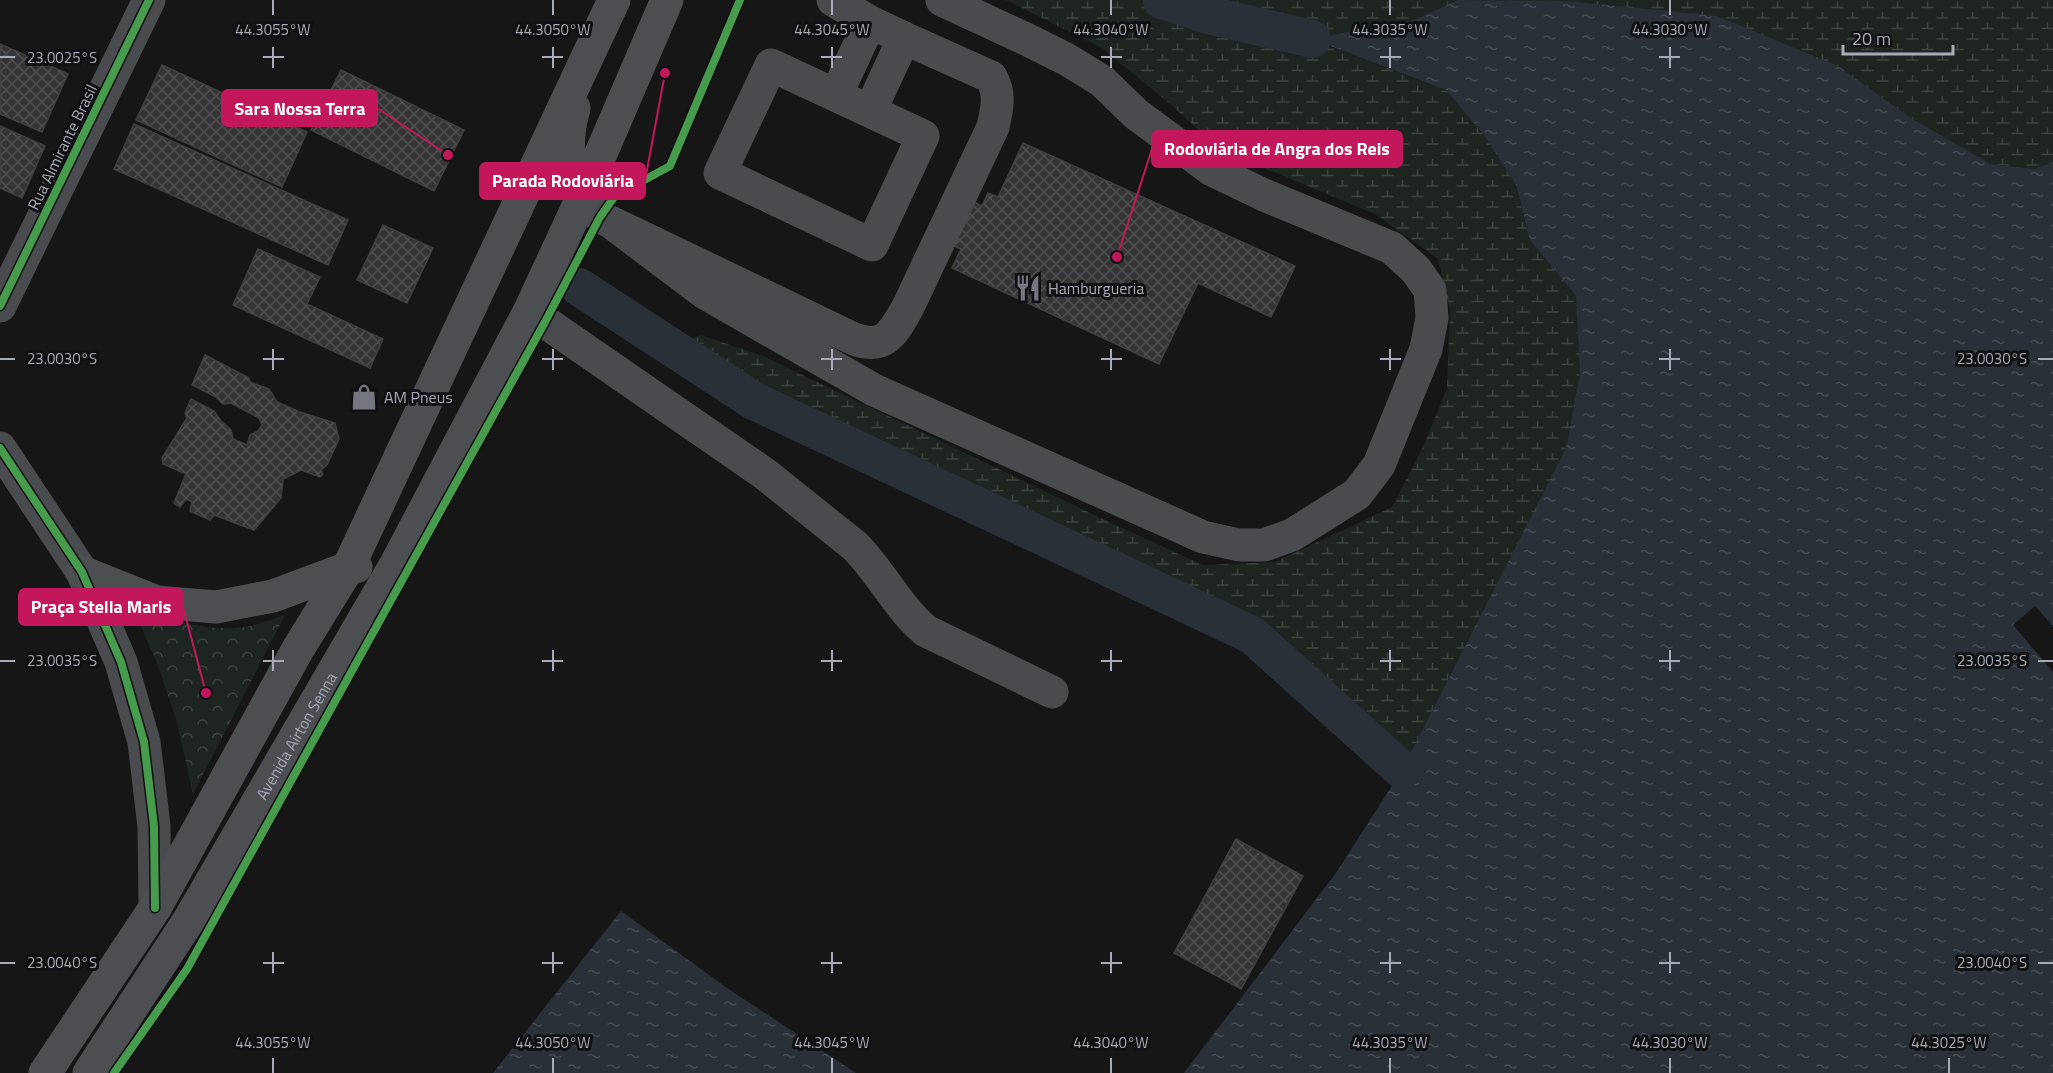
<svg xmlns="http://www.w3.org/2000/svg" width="2053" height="1073" font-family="'Titillium Web',sans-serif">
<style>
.wetland{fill:url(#wetland-marsh)}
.park{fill:url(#park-crowns)}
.water{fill:url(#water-ripples)}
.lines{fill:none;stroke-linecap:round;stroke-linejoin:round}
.canal{stroke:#293038;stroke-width:38}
.building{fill:url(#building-cross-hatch);stroke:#3f3f42;stroke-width:1.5}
.minor{stroke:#4a4b4f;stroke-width:33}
.major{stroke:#4c4e51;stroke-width:33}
.cycleway-casing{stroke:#111012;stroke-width:11}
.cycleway{stroke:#469c4c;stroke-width:8}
.ticks{fill:none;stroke:#a7abb7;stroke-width:2}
.labels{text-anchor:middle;stroke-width:6;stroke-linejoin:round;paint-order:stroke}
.street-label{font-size:16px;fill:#a7abb7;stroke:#111012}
.poi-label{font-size:16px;fill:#a7abb7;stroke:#111012;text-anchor:start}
.ticks-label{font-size:15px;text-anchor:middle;fill:#a7abb7;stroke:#111012;stroke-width:6;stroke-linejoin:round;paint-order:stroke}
.leader{fill:none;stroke:#c2185b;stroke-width:2}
.callout-dot{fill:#c2185b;stroke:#111012;stroke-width:2}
.callout{fill:#c2185b;stroke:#c2185b;stroke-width:2}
.callout-label{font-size:18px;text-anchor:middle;font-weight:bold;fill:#fff}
</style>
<defs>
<pattern id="wetland-marsh" width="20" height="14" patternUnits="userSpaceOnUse" patternTransform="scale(1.5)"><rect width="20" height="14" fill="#1e2520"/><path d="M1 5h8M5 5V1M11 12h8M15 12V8" fill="none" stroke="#3c423e"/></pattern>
<pattern id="park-crowns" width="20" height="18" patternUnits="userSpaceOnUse" patternTransform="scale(1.5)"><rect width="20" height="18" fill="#1e2520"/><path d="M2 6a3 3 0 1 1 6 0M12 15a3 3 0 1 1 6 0" fill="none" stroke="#3c423e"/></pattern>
<pattern id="water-ripples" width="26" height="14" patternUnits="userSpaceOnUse" patternTransform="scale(1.5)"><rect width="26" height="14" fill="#293038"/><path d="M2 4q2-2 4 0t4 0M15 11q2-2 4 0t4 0" fill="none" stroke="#454b53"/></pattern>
<pattern id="building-cross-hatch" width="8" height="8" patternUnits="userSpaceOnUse" patternTransform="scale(1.5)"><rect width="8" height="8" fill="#343436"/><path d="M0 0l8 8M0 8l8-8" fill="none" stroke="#4f4f51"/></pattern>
</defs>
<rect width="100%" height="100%" fill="#161616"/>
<!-- wetland -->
<path class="wetland" d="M1006 0H1458L1416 19 1313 40 1446 90 1484 135 1516 185 1530 240 1576 296 1580 374 1566 448 1402 770 1252 635 754 401 686 357 688 340 701 335 763 356 1111 523 1203 565 1275 562 1392 507 1424 445 1447 388 1450 309 1438 259 1375 214 1221 150 1169 103 1102 48Z
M1506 0H2053V162L2034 169 1991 164 1911 118 1838 66Z"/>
<!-- park -->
<path class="park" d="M131 604C167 620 205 632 245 627 258 625 272 619 285 615L193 794 177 722 157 663Z"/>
<!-- water -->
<path class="water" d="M1458 0 1567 1 1717 16 1838 66 1911 118 1991 164 2034 169 2053 162V626L2035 606 2013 625 2053 672V1073H1184L1336 873 1402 770 1566 448 1580 374 1576 296 1530 240 1516 185 1484 135 1446 90 1312 39 1416 19Z
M621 911 727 988 856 1073H493Z"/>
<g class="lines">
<!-- canal -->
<path class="canal" d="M1162 0 1208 15 1312 39
M579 287 754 401 1252 635 1402 770"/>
</g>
<!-- building -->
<path class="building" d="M0 44 68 74 42 132 0 114Z
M162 65 307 132 282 187 136 120Z
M341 70 464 130 434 191 311 130Z
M134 124 348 220 328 265 114 169Z
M0 126 45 146 22 198 0 188Z
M1023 143 1295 266 1271 317 1198 283 1159 364 952 268 961 249 945 242 965 198 982 206 988 193 998 197Z
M383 225 433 248 407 303 357 280Z
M258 249 320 277 307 304 383 339 370 368 233 305Z
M205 355 249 378 250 382 269 389 277 402 300 412 335 423 339 439 327 465 321 470 323 474 320 477 301 470 283 479 281 498 254 530 214 515 210 520 190 511 192 502 186 499 180 507 174 503 186 474 163 464 162 458 187 418 185 413 191 399 214 411 221 421 231 430 233 439 247 445 250 435 258 431 262 425 259 418 231 403 223 404 216 397 192 385Z
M1236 839 1303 876 1241 989 1174 953Z"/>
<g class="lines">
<!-- minor -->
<path class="minor" d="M833 0 870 22
M771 65 923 136 872 245 720 173Z
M836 95 870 22 904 38 870 111
M581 200 600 217 854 339C886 351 894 331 908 307L993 127C997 109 1001 94 991 77L904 38
M616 226 705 293 874 390 1203 537 1239 545H1264L1292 535 1357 494 1379 465 1426 349 1432 318 1430 290 1416 270 1392 248 1264 195 1212 170 1136 114 1102 81 1066 59 1028 40 942 0
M0 306 149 0
M530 310 545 322 765 474 855 546C881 572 898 608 926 631L1052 692
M0 448 82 572 121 662 144 742 154 826 155 908"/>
<!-- major -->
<g class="major">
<path d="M574 108C563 147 570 164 581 200"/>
<path d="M82 572 157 602 216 607 273 596 348 568 356 567"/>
<path d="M45 1073 155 908 298 649 348 568 614 0"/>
<path id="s1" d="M89 1073 189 920 396 564 530 310 581 200 667 0"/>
</g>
<!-- cycleway casing -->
<g class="cycleway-casing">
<path id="cycleway" d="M0 306 149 0
M0 448 82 572 121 662 144 742 154 826 155 908
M114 1073 187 969 545 322 600 217 615 196 670 166 740 0"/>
</g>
<!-- cycleway -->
<use href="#cycleway" class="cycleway"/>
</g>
<!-- ticks -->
<path class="ticks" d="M273 0V15M553 0V15M832 0V15M1111 0V15M1390 0V15M1670 0V15M273 47V68M553 47V68M832 47V68M1111 47V68M1390 47V68M1670 47V68M0 57H15M263 57H284M542 57H563M821 57H842M1101 57H1122M1380 57H1401M1659 57H1680M273 349V370M553 349V370M832 349V370M1111 349V370M1390 349V370M1670 349V370M0 359H15M263 359H284M542 359H563M821 359H842M1101 359H1122M1380 359H1401M1659 359H1680M2038 359H2053M273 650V671M553 650V671M832 650V671M1111 650V671M1390 650V671M1670 650V671M0 661H15M263 661H284M542 661H563M821 661H842M1101 661H1122M1380 661H1401M1659 661H1680M2038 661H2053M273 952V973M553 952V973M832 952V973M1111 952V973M1390 952V973M1670 952V973M0 963H15M263 963H284M542 963H563M821 963H842M1101 963H1122M1380 963H1401M1659 963H1680M2038 963H2053M273 1058V1073M553 1058V1073M832 1058V1073M1111 1058V1073M1390 1058V1073M1670 1058V1073M1949 1058V1073"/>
<!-- icons -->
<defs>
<g id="restaurant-bare" transform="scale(2.07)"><path d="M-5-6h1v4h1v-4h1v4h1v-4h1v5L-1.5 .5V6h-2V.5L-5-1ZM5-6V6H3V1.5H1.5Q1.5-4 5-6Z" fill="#74777f" stroke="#111012" stroke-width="2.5" paint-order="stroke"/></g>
<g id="shop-bare" transform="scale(2.07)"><path d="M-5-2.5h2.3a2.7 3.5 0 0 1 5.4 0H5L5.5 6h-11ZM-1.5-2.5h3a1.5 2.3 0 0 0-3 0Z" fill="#74777f" stroke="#111012" stroke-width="2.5" paint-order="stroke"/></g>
</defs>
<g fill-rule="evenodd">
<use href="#restaurant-bare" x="1028" y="288"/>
<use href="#shop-bare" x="364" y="397"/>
</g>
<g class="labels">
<!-- street labels -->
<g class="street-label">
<text transform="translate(62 147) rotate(-64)" y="6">Rua Almirante Brasil</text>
<text dy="6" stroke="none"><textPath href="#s1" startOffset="396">Avenida Airton Senna</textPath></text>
</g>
<!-- poi labels -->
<g class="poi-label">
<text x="1048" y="294">Hamburgueria</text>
<text x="384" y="403">AM Pneus</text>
</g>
</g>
<g class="ticks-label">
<text x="273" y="35">44.3055°W</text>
<text x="553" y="35">44.3050°W</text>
<text x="832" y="35">44.3045°W</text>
<text x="1111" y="35">44.3040°W</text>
<text x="1390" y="35">44.3035°W</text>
<text x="1670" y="35">44.3030°W</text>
<text x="62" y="63">23.0025°S</text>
<text x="62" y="364">23.0030°S</text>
<text x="1992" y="364">23.0030°S</text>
<text x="62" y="666">23.0035°S</text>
<text x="1992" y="666">23.0035°S</text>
<text x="62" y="968">23.0040°S</text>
<text x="1992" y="968">23.0040°S</text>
<text x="273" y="1048">44.3055°W</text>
<text x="553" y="1048">44.3050°W</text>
<text x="832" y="1048">44.3045°W</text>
<text x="1111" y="1048">44.3040°W</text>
<text x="1390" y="1048">44.3035°W</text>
<text x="1670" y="1048">44.3030°W</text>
<text x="1949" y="1048">44.3025°W</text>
</g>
<!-- callouts -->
<path class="leader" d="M448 155L377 108M1117 257L1152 149M665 73L645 181M206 693L183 607"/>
<g class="callout-dot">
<circle cx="448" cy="155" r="6"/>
<circle cx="1117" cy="257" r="6"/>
<circle cx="665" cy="73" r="6"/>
<circle cx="206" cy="693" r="6"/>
</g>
<g class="callout">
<rect x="222" y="90" width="155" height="36" rx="6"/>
<rect x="1152" y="131" width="250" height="36" rx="6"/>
<rect x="480" y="163" width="165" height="36" rx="6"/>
<rect x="19" y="589" width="164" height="36" rx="6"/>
</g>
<g class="callout-label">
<text x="300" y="115">Sara Nossa Terra</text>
<text x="1277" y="155">Rodoviária de Angra dos Reis</text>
<text x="563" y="187">Parada Rodoviária</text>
<text x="101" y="613">Praça Stella Maris</text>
</g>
<!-- scale -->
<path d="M1843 45v9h110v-9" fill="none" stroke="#a7abb7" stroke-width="3"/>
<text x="1852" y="45" font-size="18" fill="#a7abb7" stroke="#111012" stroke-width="4.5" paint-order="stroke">20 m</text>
</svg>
